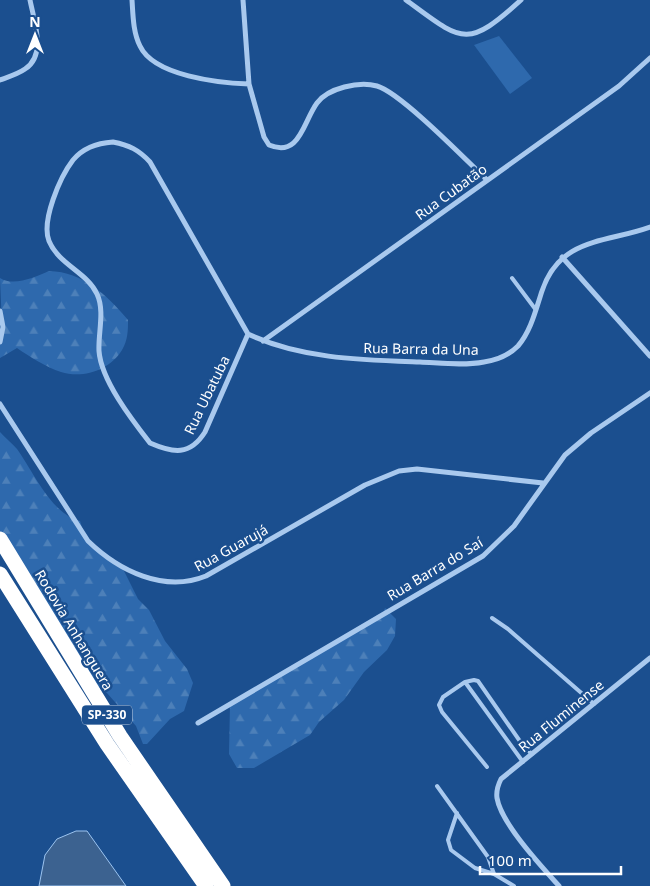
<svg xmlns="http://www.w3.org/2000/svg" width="650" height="886" font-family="'Noto Sans',sans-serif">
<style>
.forest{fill:url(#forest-firs)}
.garden{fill:#2e69ad}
.water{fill:#3c6290;stroke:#9cc4f0}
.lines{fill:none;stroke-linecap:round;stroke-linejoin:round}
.service{stroke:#a9c9ee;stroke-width:4}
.minor{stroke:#a9c9ee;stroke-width:5}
.motorway{stroke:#fff;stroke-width:15}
.labels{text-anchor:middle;stroke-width:5;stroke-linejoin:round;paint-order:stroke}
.shield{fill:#1b4f8f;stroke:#bbcadd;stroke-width:1}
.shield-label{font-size:12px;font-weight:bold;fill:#fff}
.street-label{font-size:14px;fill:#fff;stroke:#1b4f8f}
</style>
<defs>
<pattern id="forest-firs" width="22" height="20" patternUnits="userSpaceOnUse" patternTransform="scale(1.25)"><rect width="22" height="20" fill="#2e69ad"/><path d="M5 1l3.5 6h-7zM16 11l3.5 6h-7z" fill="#4d80b9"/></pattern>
</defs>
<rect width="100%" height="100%" fill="#1b4f8f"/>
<!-- forest -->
<path class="forest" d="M49 271C83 272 107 295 128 320 128 330 128 340 122 350 110 370 83 379 61 372 46 367 30 357 17 348L0 358V328L2 326 0 278C14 287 35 277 49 271Z
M0 432C5 438 12 443 17 449 33 471 51 514 80 521L86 540 114 559 124 571 138 599 149 610 165 641 187 669 193 683 184 711 170 719 147 744H143L136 726 107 693 100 690 0 536Z
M385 608 396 619 395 636 387 650 364 672 344 700 319 722 310 735 254 768H237L229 754 230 705 384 611Z"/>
<!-- garden -->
<path class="garden" d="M499 36 532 78 510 94 474 45Z"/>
<!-- water -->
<path class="water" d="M76 831H87L126 886H39L45 855 57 839Z"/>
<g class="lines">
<!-- service -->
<path class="service" d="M512 278 536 310
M492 618 508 629 594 704
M465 682 474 680 478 681 524 747 532 754
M487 767 442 712 439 705 443 697 465 682 523 762
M437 786 488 857 494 874
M457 813 448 840 451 850 475 868 494 874 514 886"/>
<!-- minor -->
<path class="minor" d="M132 0C133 15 133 32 140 46 154 76 219 83 249 84
M243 0 249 84 264 137 269 145C300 158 303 122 317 103 328 88 359 81 377 86 401 93 466 160 487 180
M406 0C462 41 466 50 521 0
M0 80C8 77 18 74 25 69 47 55 34 21 30 0
M113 142C129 145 139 150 150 162L248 334 205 432C190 456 173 453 150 443 132 420 101 380 99 351 98 333 105 311 97 294 87 272 59 265 49 241 41 221 60 177 73 160 83 148 98 143 113 142Z
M562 257 650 356
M0 311 3 327 0 342
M248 334C301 359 363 360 420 362 441 363 463 366 484 362 497 360 509 355 518 346 531 331 536 309 542 291 560 237 606 243 650 227
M263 341 619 86 650 58
M0 404 88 541C119 571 164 593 206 576L365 485 399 471 417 469 543 483
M198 723 483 556 514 526 565 455 591 433 650 393
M559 886C541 866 501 823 497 798 496 791 498 785 501 779L650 658"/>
<!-- motorway -->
<path class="motorway" d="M0 539 120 736 223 886
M0 574 107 744 206 886"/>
</g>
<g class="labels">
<!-- shield labels -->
<rect class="shield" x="82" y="705.5" width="50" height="19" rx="4"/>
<g class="shield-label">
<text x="107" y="719">SP-330</text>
</g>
<!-- street labels -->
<g class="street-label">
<text transform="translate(451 192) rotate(-36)" y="5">Rua Cubatão</text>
<text transform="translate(421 349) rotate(1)" y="5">Rua Barra da Una</text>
<text transform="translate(207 395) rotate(-64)" y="5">Rua Ubatuba</text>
<text transform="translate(231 548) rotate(-29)" y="5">Rua Guarujá</text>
<text transform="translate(435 569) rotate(-31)" y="5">Rua Barra do Saí</text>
<text transform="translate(74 630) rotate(59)" y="5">Rodovia Anhanguera</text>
<text transform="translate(561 716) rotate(-39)" y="5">Rua Fluminense</text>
</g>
</g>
<!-- north arrow -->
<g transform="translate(35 35)" stroke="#1b4f8f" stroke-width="4" paint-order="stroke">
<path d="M0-4L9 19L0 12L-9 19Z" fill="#ffffff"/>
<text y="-8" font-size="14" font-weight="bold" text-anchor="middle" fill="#ffffff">N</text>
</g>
<!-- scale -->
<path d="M480 866v8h141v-8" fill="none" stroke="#ffffff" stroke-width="2.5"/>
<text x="488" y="866" font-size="15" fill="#ffffff" stroke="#1b4f8f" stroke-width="4" paint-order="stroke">100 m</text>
</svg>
